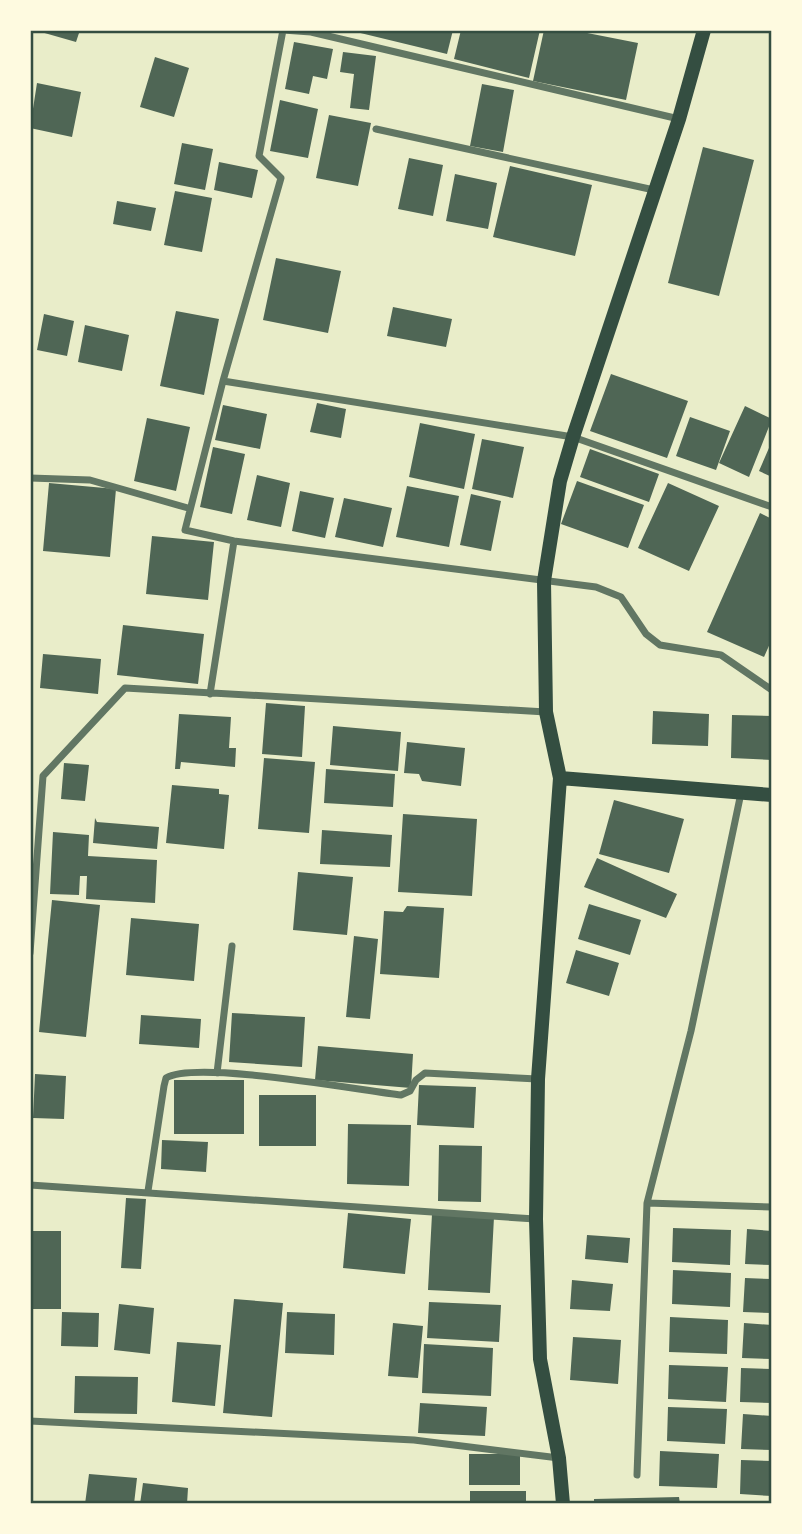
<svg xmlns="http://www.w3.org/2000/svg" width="802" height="1534" font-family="'Libre Baskerville',serif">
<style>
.building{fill:#4f6655}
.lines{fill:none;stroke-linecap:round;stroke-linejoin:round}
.minor{stroke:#617663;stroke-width:7}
.secondary{stroke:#344e41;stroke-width:14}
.neatline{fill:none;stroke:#344e41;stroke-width:2.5}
</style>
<rect width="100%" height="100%" fill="#e9edc9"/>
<!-- building -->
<path class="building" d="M34 30H80L76 42Z
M348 30H453L447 54Z
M461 30H540L529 78 454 59Z
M544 30H572L638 43 626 100 533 81Z
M294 42 333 49 327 79 313 76 309 94 285 89Z
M343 52 376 56 369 110 350 108 354 74 340 72Z
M155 57 189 68 174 117 140 107Z
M37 83 81 92 72 137 30 128Z
M482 84 514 90 503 152 470 146Z
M280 100 318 109 308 158 270 151Z
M329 115 371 123 358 186 316 178Z
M182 143 213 149 205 190 174 184Z
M703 147 754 160 719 296 668 283Z
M409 158 443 165 433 216 398 209Z
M219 162 258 170 252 198 214 190Z
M510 166 592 185 575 256 493 237Z
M455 174 497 183 488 229 446 221Z
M175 191 212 198 202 252 164 245Z
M117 201 156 208 151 231 113 224Z
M276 258 341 271 328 333 263 320Z
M393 307 452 319 446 347 387 336Z
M176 311 219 319 204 395 160 386Z
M44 314 74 321 67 356 37 350Z
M85 325 129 335 122 371 78 362Z
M611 374 688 401 667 458 590 431Z
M317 403 346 409 341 438 310 432Z
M223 405 267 414 260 449 215 440Z
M745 406 772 419 749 477 719 463Z
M690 417 730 431 716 470 676 456Z
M147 418 190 427 176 491 134 481Z
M420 423 475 434 464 489 409 477Z
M482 439 524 447 513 498 472 489Z
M772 441V477L759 471Z
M213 447 245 454 232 514 200 507Z
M590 449 659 474 649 502 580 477Z
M257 475 290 483 281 527 247 520Z
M577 481 644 505 628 548 561 524Z
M49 483 116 489 110 557 43 551Z
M668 483 719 506 689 571 638 548Z
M407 486 459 496 449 547 396 537Z
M300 491 334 498 325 538 292 531Z
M471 494 501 501 491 551 460 545Z
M344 498 392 508 383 547 335 537Z
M760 513 772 519V639L764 657 707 632Z
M152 536 214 542 208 600 146 594Z
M123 625 204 634 198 684 117 675Z
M43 654 101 659 98 694 40 688Z
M266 703 305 706 302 757 262 754Z
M653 711 709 714 708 746 652 744Z
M179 714 231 717 229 748H236L235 767 181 762 180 769H175Z
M732 715 772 716V760L731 758Z
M333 726 401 732 398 771 330 765Z
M407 742 465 748 461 786 422 781 419 774 404 773Z
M264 758 315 762 309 833 258 829Z
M64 763 89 765 85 801 61 799Z
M326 769 395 774 393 807 324 803Z
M172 785 219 789V794L229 795 224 849 166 843Z
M614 800 684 819 669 873 599 854Z
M403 814 477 819 472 896 398 892Z
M95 818 97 822 159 827 157 849 93 843Z
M322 830 392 835 390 867 320 864Z
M53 832 89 835 88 856 157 860 155 903 86 899 87 876H80L79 895 50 894Z
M597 858 677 894 666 918 584 887Z
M298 872 353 877 347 935 293 930Z
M52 900 100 905 86 1037 39 1032Z
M589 904 641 920 630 955 578 939Z
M407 906 444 908 439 978 380 974 384 911 403 912Z
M131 918 199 924 194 981 126 975Z
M354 936 378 939 370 1019 346 1017Z
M576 950 619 963 609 996 566 983Z
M232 1013 305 1017 302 1067 229 1062Z
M141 1015 201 1019 199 1048 139 1044Z
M318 1046 413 1054 411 1088 315 1080Z
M35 1074 66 1076 64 1119 33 1118Z
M174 1080H244V1134H174Z
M419 1085 476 1087 474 1128 417 1125Z
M259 1095H316V1146H259Z
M348 1124 411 1125 409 1186 347 1184Z
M162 1140 208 1142 206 1172 161 1169Z
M439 1145 482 1146 481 1202 438 1201Z
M126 1198 146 1199 141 1269 121 1268Z
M348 1213 411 1219 405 1274 343 1268Z
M432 1214 494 1217 490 1293 428 1290Z
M673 1228 731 1230 730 1265 672 1262Z
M747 1229 772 1231V1265L745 1264Z
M30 1231H61V1309H30Z
M587 1235 630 1238 628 1263 585 1259Z
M673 1270 731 1273 730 1307 672 1304Z
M745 1278 772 1279V1313L743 1312Z
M572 1280 613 1284 610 1311 570 1309Z
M234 1299 283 1303 272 1417 223 1413Z
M429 1302 501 1305 499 1342 427 1338Z
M119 1304 154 1308 150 1354 114 1350Z
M62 1312 99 1313 98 1347 61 1346Z
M287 1312 335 1314 334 1355 285 1353Z
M670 1317 728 1320 727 1354 669 1352Z
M393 1323 423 1326 418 1378 388 1376Z
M744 1323 772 1325V1359L742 1358Z
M573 1337 621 1340 618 1384 570 1380Z
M177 1342 221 1345 215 1406 172 1402Z
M424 1344 493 1348 491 1396 422 1393Z
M669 1365 728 1367 726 1402 668 1399Z
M741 1368 772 1369V1403L740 1402Z
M75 1376 138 1377 137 1414 74 1413Z
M420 1403 487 1407 485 1436 418 1433Z
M668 1407 727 1409 725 1444 667 1441Z
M743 1414 772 1416V1450L741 1449Z
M660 1451 719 1454 717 1488 659 1486Z
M469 1454H520V1485H469Z
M741 1460 772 1461V1496L740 1494Z
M89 1474 137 1478 134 1504H85Z
M143 1483 188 1488 187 1504H140Z
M470 1491H526V1504H470Z
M679 1497 680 1504H594V1499Z"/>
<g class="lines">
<!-- minor -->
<path class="minor" d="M283 30 259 156 281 178 223 381 185 530 234 541 596 587 621 597 646 634 660 645 721 655 772 690
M283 30 311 32 679 119
M376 129 654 190
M223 381 573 437 772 507
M30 478 90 480 188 508
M210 694 234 541
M30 953 43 776 125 688 546 712
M217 1073 232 946
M30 1185 535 1219
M148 1191 164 1086 166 1078C196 1060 358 1090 401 1095L410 1091 416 1080 425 1073 537 1079
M647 1203 691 1031 741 793
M30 1421 414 1440 559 1458
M637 1475 647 1203 772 1207"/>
<!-- secondary -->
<path class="secondary" d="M560 778 772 795
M563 1504 559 1458 540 1359 536 1219 538 1079 560 778 546 712 544 581 560 481 573 437 679 119 704 30"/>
</g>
<!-- border -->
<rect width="802" height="1534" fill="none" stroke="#fefae0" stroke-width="63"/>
<rect x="32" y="32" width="738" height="1470" class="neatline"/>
</svg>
